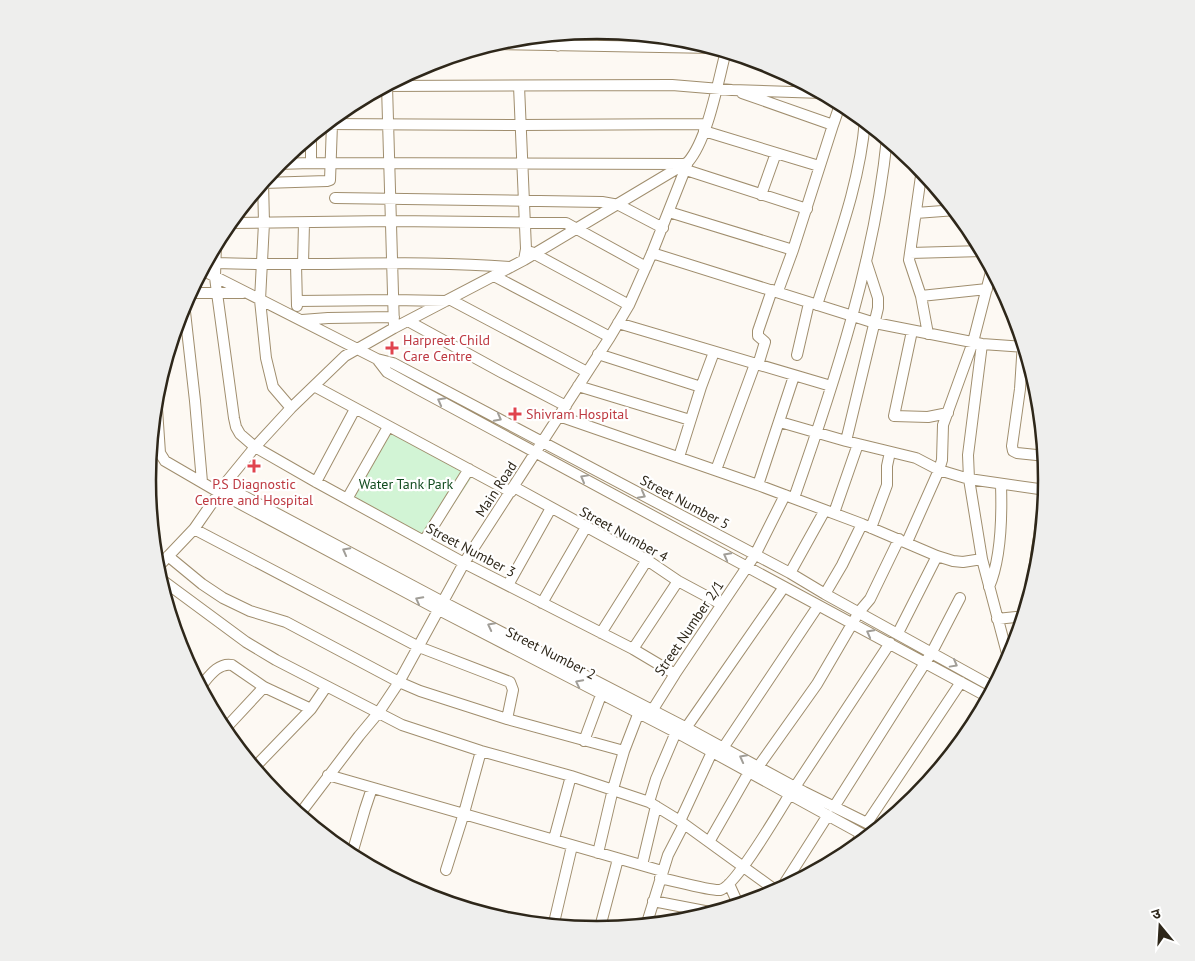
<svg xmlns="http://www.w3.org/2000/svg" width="1195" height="961" font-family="'PT Sans','Noto Sans Devanagari',sans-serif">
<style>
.green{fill:#d2f4d5}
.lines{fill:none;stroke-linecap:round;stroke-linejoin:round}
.minor-casing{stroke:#a08e6e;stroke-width:12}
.minor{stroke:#fff;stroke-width:10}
.oneway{stroke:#a19e98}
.health-dot{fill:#e0444e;stroke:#fff;stroke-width:2}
.labels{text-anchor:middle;stroke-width:4.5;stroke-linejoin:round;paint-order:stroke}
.health-label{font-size:14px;fill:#be3a42;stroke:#fff;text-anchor:start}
.park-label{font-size:14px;fill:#134c20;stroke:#fff}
.street-label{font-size:14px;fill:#2e271a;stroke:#fff}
.rim{fill:none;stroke:#2e271a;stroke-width:2.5}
</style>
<rect width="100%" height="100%" fill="#fdf9f3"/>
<!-- green -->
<path class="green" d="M391 432 472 477 430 540 352 497Z"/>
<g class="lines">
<!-- minor casing -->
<g class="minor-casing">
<path id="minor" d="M491 44 715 48
M558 46 559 34
M384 86 672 85 732 90 823 93
M387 86 394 328
M519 86 526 249 524 260
M742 93 833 125 793 250 778 291
M325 124 521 125 706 124
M833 125 841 102
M704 131 819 166
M311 163 685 164
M277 164 311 163V136
M922 169 909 260 921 296 928 334
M686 170 807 209
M263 181 264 223 260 300 266 358 273 387 291 408
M263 183 327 181 330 180 332 124
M761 195 776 153
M335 198 602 202 619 205 663 228
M669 212 793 250
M916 213 956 210
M229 223 391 221 566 223 646 267
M216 243 215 277 217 293 234 418 236 427 240 434 255 447 316 482 464 563 633 649 675 674
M531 252 629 305
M652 253 875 323 982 344 1025 347
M910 253 983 251
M216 263C314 267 413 259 511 267
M296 264 297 306
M303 264 304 223
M202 270 377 359 393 363 790 573 825 594 995 688
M494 276 610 337
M189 293H243
M921 296 987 289
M451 300 587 372
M297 301 393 300 446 301
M184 303 195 401 202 482
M817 305C836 245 860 184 865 120
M302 320 328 318 394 317
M408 321 501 372 566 406
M618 323 831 386
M912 331 894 416 928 417 948 413
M1023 342 1020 389 1012 446 1013 451 1017 453 1046 456
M982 344 968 455 969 479 982 559 1009 661
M598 354 701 387 679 457
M797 355 809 303
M377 359 387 372 416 388 990 698
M758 365 765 342 758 336V331L772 290
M314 386 511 492
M578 386 690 420
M701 387 714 352
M156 394 160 453 165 461 220 493 439 610 685 737 869 838
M559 416 758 485 794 376
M780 422 846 441 916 458 939 470 969 479 1046 490
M846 441 878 308V298L866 261
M716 470 755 364
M316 482 355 409
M758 485 862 524 937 556 953 561 963 562 982 559
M225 486 443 602 683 726 804 792 879 829
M514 487 647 560 678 581 721 604
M794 498C834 384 875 259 887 138
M347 499 388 427
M834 513 858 444
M871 528 887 485V466L890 452
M194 529 419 647 510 682 513 690 507 719
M424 541 469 469
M907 542 939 470 942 460 943 425 973 342 992 268
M168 556 202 584 223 598 250 611 286 622 399 682 420 691 507 719 624 751 639 712
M156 569 194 529 228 480 255 447 291 408 345 356 394 328 524 260 688 162C708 139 718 81 726 51
M790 573 825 510
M158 577 246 642 276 660 402 725 481 751 571 776 649 802 680 821 778 892
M508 585 551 508
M989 587C1001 559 1002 515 1001 485
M825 594 842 565 862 524
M542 603 586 527
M1029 603 1048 477
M997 619 1025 616
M601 633 647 560
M898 633 937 556
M180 648 182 645
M633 649 678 581
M200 687C208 678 218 662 232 665L264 687 311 709
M650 714 675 674 755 555 785 495
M686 728 784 587
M223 731 264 687
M584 741 601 695
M723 748 818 606
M758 767 817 684 859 612 870 599 899 539
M254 768 311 709 326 687
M328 775 662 871
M795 787 890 643
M649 802 656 779 676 732
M834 807 932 652 960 598
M299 815 359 736 379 712 399 682 464 563 610 337 629 305 652 253 688 162
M680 821 712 752
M867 823 961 682
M554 839 571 776
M709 842 749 772
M598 853 613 789 624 751
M849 854 862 834
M351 857 365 809 372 788
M642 865 656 806
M446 870 464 813 481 751
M660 878C672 880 710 891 720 890 735 887 780 810 790 794
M729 884 739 906
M779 892 828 815
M653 901 715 913
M646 926 668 855 684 824
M553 927 572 846
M599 931 618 859"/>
</g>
<!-- minor -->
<use href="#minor" class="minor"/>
</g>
<!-- one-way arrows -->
<defs><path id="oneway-chevron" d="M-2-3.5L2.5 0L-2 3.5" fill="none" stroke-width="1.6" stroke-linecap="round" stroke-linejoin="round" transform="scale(1.25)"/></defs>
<g class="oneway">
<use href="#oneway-chevron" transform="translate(441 401) rotate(-152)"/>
<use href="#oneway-chevron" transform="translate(498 418) rotate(28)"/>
<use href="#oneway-chevron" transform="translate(584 478) rotate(-151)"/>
<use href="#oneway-chevron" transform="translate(642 495) rotate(28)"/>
<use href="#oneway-chevron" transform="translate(346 551) rotate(-152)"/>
<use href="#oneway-chevron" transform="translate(727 556) rotate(-152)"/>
<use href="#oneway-chevron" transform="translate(419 600) rotate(-152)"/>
<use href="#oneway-chevron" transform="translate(491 626) rotate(-153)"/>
<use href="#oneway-chevron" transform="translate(870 633) rotate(-152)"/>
<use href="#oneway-chevron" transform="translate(954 664) rotate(29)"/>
<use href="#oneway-chevron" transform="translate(579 683) rotate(-153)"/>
<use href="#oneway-chevron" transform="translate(743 758) rotate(-152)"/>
</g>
<!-- markers -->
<g class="health-dot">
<path d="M389.5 340.5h5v5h5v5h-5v5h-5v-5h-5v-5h5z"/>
<path d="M512.5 406.5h5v5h5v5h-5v5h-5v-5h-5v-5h5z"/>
<path d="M251.5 458.5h5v5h5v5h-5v5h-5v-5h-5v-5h5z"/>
</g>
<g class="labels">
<!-- health labels -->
<g class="health-label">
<text x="403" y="345">Harpreet Child<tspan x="403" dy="16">Care Centre</tspan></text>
<text x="526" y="419">Shivram Hospital</text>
<text x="254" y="489" text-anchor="middle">P.S Diagnostic<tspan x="254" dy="16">Centre and Hospital</tspan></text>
</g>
<!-- park labels -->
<g class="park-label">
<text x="406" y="489">Water Tank Park</text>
</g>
<!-- street labels -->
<g class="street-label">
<text transform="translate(496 489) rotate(-57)" y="5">Main Road</text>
<text transform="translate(685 502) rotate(28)" y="5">Street Number 5</text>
<text transform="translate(624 534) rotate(29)" y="5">Street Number 4</text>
<text transform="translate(471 550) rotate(28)" y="5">Street Number 3</text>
<text transform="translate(689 628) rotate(-56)" y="5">Street Number 2/1</text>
<text transform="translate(551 653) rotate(27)" y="5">Street Number 2</text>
</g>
</g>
<!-- crop -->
<path d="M0 0H1195V961H0ZM156 480a441 441 0 1 1 882 0a441 441 0 1 1-882 0Z" fill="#eeeeed" fill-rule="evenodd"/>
<path class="rim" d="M156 480a441 441 0 1 1 882 0a441 441 0 1 1-882 0Z"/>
<!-- north arrow -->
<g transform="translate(1160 926) rotate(342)" stroke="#ffffff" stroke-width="4" paint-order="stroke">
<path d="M0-4L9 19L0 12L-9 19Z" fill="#2e271a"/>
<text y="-8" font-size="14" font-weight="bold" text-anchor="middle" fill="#2e271a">उ</text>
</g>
</svg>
